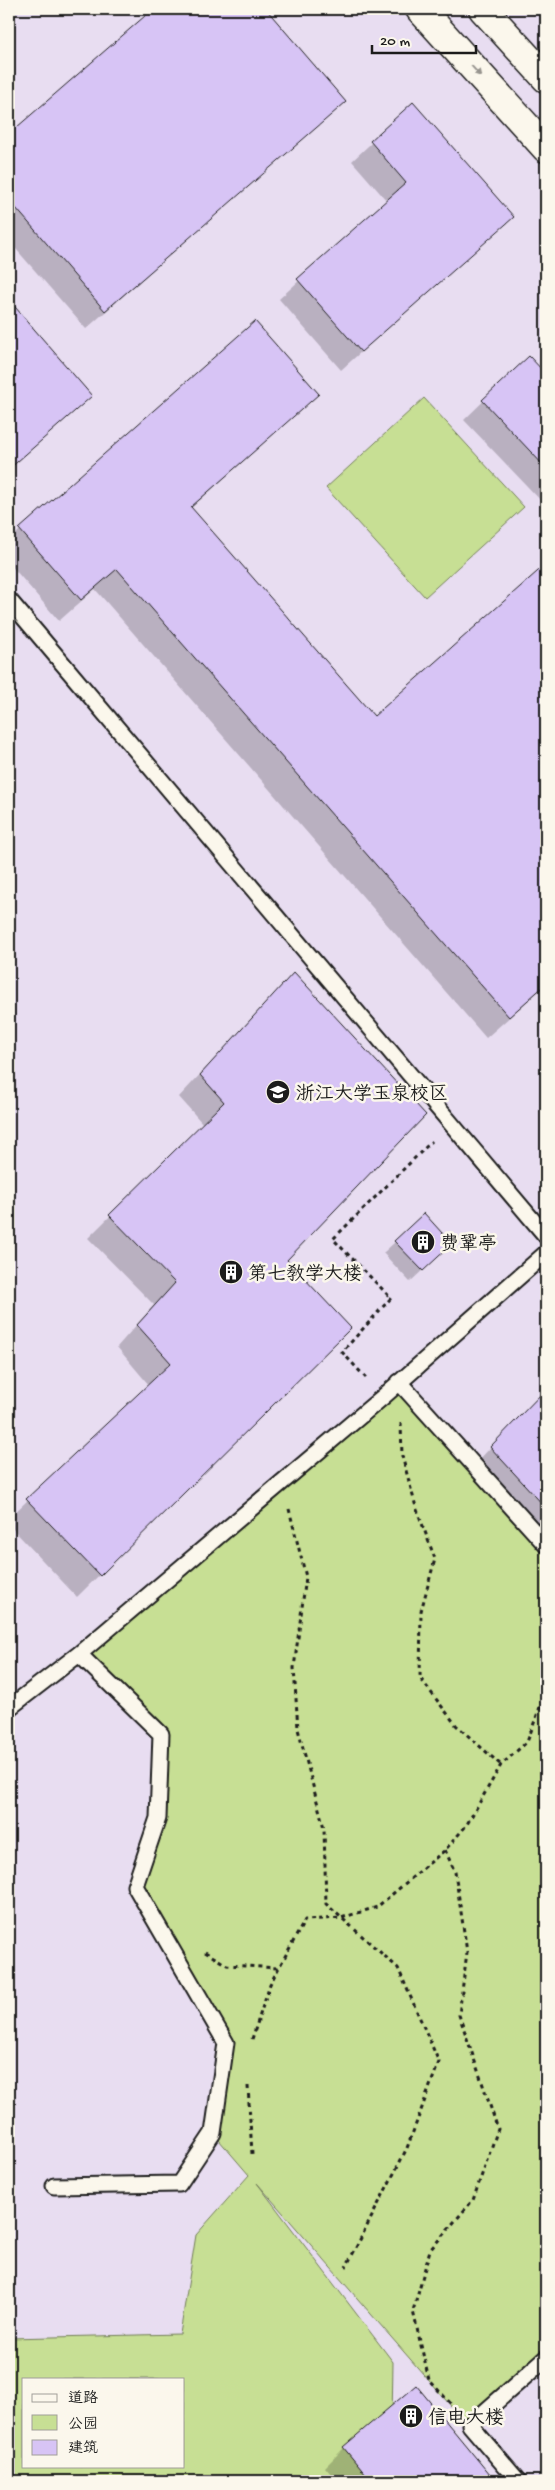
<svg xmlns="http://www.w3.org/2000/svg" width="555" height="2490" font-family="'Gochi Hand','LXGW WenKai TC',sans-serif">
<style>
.built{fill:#e8ddf1}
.green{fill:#c7df94;stroke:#727e58;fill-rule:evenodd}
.shadow{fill:#0003}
.building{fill:#d7c4f5;stroke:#1c1c1c}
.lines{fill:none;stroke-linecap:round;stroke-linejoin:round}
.service-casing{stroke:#1c1c1c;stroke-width:19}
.minor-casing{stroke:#1c1c1c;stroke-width:31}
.path{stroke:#1c1c1c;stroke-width:3;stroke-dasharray:4 4;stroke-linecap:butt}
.service{stroke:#fbf7ec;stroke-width:15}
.minor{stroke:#fbf7ec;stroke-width:28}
.oneway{fill:#97948e}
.labels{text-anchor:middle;stroke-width:5;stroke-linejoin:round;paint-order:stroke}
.poi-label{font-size:19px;fill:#1c1c1c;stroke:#fbf7ec;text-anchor:start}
</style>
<rect width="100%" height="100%" fill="#f0e8ef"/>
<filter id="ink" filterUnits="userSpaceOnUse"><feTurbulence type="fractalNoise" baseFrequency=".02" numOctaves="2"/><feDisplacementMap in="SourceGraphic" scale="10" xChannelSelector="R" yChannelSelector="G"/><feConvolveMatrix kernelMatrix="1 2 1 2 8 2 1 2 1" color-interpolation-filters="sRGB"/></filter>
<g filter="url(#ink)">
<!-- built -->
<path class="built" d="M9 9H546V2481H391L393 2362 179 2342 9 2340Z"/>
<!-- green -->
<path class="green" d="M424 398 524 507 425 597 326 488Z
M399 1382 546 1545V2350L464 2421 257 2183 393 2362 391 2481H9V2338L180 2334 196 2235 249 2175 213 2133 226 2043 135 1886 158 1818 161 1734 79 1654ZM24 2379H184V2466H24Z"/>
<!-- shadow -->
<path class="shadow" d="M154 9H264L344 101 86 329 9 241V136Z
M413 104 512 216 341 370 279 299 387 201 352 161Z
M9 301 90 396 9 469Z
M529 357 546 376V506L464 420Z
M318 394 190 509 374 718 546 566V985L486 1038 95 589 59 621 9 563V541L20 530Z
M273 996 285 1260 349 1328 77 1597 9 1525V1518L149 1385 117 1347 154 1305 88 1238 203 1124 179 1097Z
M395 1242 439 1255 410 1282 383 1253Z
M546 1390V1547L472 1467Z
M416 2387 494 2481H337L325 2467 344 2448Z"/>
<!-- building -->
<path class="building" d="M153 9H266L346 102 105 311 9 200V134Z
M413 102 514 217 361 352 297 279 406 183 370 141Z
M9 300 92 396 9 469Z
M255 321 319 394 191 507 374 716 546 564V984L509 1017 117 569 81 600 19 529Z
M529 356 546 374V468L482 400Z
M294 972 426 1115 287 1260 351 1328 100 1576 26 1499 171 1363 137 1325 175 1283 109 1215 224 1102 200 1075Z
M424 1213 452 1244 423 1271 394 1241Z
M546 1389V1508L490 1447Z
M416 2385 495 2481H371L343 2447Z"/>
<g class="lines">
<!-- service casing -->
<g class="service-casing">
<path id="service" d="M9 600 546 1236
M399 1382 546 1545
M9 1708 79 1654 384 1396 546 1253
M54 2186 179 2184 213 2133 226 2043 135 1886 158 1818 161 1734 79 1654
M518 2481 470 2425 546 2358"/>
</g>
<!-- minor casing -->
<g class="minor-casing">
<path id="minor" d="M420 9 546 148
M483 9 546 78"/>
</g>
<!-- path -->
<path class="path" d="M366 1378 342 1352 391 1298 333 1239 432 1141
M401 1423 402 1456 416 1507 435 1559 421 1611 420 1678 456 1725 501 1765
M289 1509 306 1577 294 1668 298 1729 324 1828 326 1904 398 1968 439 2062 407 2148 346 2267
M445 1850 455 1872 467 1952 459 2015 498 2129 473 2200 430 2250 413 2311 429 2380 453 2406
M205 1952 227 1965 278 1968
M252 2039 270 1984 305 1920 341 1918 377 1907 445 1850 466 1826 501 1765 527 1742 546 1691
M248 2086 252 2154"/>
<!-- service -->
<use href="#service" class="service"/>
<!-- minor -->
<use href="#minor" class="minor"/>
</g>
<!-- one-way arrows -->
<defs><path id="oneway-solid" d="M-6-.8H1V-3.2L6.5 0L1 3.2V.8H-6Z" transform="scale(1.25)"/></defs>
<use class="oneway" href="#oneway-solid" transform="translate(476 71) rotate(48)"/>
</g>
<!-- icons -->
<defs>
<g id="university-disc" transform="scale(1.25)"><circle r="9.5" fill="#1c1c1c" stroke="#fbf7ec"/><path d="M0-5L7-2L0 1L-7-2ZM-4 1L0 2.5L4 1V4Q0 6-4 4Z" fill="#fff"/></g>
<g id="building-disc" transform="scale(1.25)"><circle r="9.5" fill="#1c1c1c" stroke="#fbf7ec"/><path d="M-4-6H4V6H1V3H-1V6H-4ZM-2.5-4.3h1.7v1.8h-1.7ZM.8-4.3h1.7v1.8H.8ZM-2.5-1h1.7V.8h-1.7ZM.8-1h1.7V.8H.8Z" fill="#fff"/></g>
</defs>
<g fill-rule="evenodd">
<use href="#university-disc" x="278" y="1092"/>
<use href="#building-disc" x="423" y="1242"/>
<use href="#building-disc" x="231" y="1272"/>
<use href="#building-disc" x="411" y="2416"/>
</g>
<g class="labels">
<!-- poi labels -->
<g class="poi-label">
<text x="296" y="1099">浙江大学玉泉校区</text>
<text x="440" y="1249">费鞏亭</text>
<text x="248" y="1279">第七教学大楼</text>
<text x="428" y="2423">信电大楼</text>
</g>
</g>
<!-- margin -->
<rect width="555" height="2490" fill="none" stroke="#fbf7ec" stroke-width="30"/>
<rect x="15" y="15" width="525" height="2460" fill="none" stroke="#1c1c1c" stroke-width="2" filter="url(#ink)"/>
<!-- legend -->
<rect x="22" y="2378" width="162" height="90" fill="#fbf7ec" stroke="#a29f99"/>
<rect x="32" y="2394" width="25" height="8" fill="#fbf7ec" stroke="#a29f99"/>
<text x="68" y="2402" font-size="15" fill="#1c1c1c">道路</text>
<rect x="32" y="2415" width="25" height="15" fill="#c7df94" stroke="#a29f99"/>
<text x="68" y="2428" font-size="15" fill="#1c1c1c">公园</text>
<rect x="32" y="2440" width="25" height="15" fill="#d7c4f5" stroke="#a29f99"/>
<text x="68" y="2452" font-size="15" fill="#1c1c1c">建筑</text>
<!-- scale -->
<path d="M372 45v8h104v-8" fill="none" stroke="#1c1c1c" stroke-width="2.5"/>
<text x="380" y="45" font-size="15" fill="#1c1c1c" stroke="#fbf7ec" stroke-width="4" paint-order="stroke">20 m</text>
</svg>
